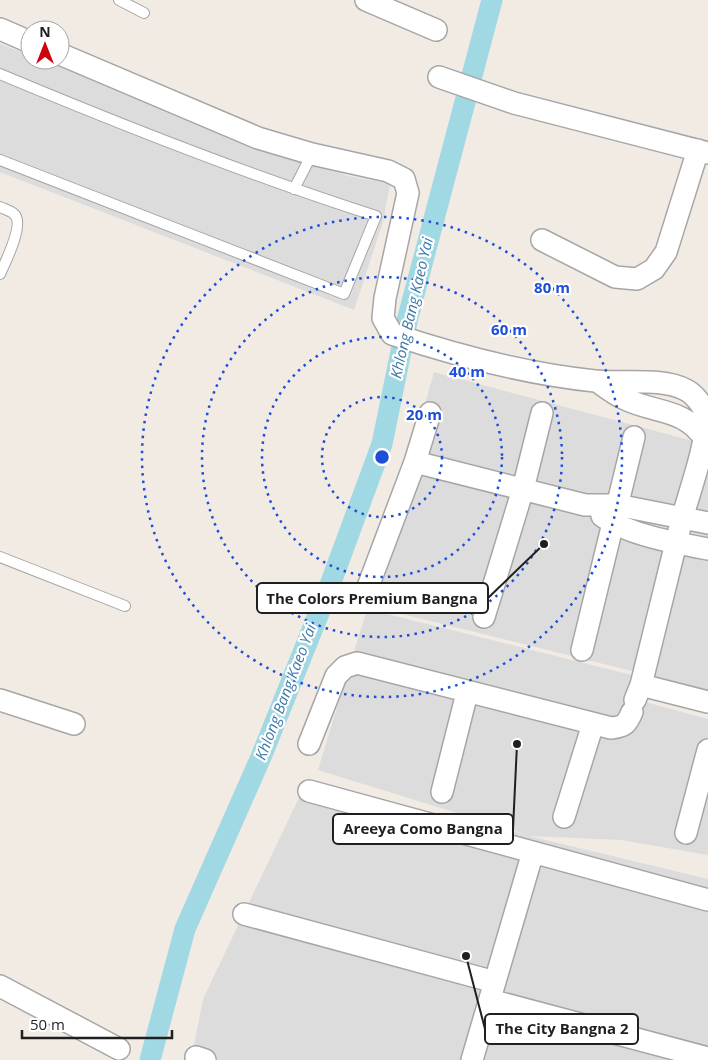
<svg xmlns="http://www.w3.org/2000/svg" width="708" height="1060" font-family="'Open Sans',sans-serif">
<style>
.residential{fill:#dddcdc}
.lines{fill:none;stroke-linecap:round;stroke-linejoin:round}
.canal{stroke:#a0d8e3;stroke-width:21}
.lane-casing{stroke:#a6a6a6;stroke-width:12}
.street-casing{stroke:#a6a6a6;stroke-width:24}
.lane{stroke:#fff;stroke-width:10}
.street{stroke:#fff;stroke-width:21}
.ring{fill:none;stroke:#1d4ed8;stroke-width:2.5;stroke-dasharray:2.5 5}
.labels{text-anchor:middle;stroke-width:4.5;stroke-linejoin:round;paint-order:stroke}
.water-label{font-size:15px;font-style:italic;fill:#3c78a7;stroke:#fff}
.centre{fill:#1d4ed8;stroke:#fff;stroke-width:2.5}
.ring-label{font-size:15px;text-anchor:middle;font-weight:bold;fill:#1d4ed8;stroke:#fff;stroke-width:4.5;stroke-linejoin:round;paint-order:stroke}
.leader{fill:none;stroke:#1f1f1f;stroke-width:2}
.callout-dot{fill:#1f1f1f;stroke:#fff;stroke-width:2}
.callout{fill:#fff;stroke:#1f1f1f;stroke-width:2}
.callout-label{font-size:15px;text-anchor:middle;font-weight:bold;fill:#1f1f1f}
</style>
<rect width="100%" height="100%" fill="#f1ebe4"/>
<!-- residential -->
<path class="residential" d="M0 44 30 55V60H43L348 176 390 184 383 222 354 310 0 172Z
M434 372 708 445V690L358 603 414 443Z
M367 609 632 675 627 697 708 719V855L621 840 529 836 708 879V1060H191L203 999 306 783 528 835 318 770Z"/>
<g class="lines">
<!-- canal -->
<path class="canal" d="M150 1060 185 929 261 757 327 593 382 444 408 317 492 0"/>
<!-- lane casing -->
<g class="lane-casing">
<path id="lane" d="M119 0 144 13
M0 74C124 126 248 175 376 216L344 294 0 160
M294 189 312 154
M0 207C4 209 11 211 14 214 25 223 5 263 0 274
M0 557 125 606"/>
</g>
<!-- street casing -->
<g class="street-casing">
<path id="street" d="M366 0 436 30
M0 29 30 42
M60 54 258 138 312 154 388 171 404 179 408 193 385 298 383 318 392 334C458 356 526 374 595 381 622 384 662 377 686 390 694 394 704 406 706 416 708 441 689 493 682 519 668 574 655 629 641 685L635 700
M439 77 514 103 708 153
M542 240 615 277 637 279 654 269 666 252 698 150
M597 381C605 387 614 394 623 398 655 414 683 407 705 439
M415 462 585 505H617L708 523
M602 516C629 535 675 543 708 549
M366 592 415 462 430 413
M484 617 523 489 542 413
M582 650 634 437
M641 685 708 702
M0 700 74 724
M309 744 336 676 345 667 357 663 611 728C624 727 627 724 632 712
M309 791 708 900
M442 792 467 693
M564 817 593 724
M686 833 708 750
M244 914 495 982
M0 986 119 1049
M490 1000 708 1058
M196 1057 205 1060
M472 1060 533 852"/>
</g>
<!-- lane -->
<use href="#lane" class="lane"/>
<!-- street -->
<use href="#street" class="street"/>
</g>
<!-- distance rings -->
<g class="ring">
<circle cx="382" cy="457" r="60"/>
<circle cx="382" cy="457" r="120"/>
<circle cx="382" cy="457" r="180"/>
<circle cx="382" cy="457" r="240"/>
</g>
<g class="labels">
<!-- water labels -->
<g class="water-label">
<text transform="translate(412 308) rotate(-77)" y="5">Khlong Bang Kaeo Yai</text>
<text transform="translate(286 692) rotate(-69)" y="5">Khlong Bang Kaeo Yai</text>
</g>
</g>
<circle cx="382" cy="457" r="8" class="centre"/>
<g class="ring-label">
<text x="552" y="293">80 m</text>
<text x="509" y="335">60 m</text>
<text x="467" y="377">40 m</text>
<text x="424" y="420">20 m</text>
</g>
<!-- callouts -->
<path class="leader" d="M544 544L488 598M517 744L513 829M466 956L485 1029"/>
<g class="callout-dot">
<circle cx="544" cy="544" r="5"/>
<circle cx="517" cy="744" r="5"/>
<circle cx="466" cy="956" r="5"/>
</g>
<g class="callout">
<rect x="257" y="583" width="231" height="30" rx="5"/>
<rect x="333" y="814" width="180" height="30" rx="5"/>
<rect x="485" y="1014" width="153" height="30" rx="5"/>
</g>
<g class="callout-label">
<text x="372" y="604">The Colors Premium Bangna</text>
<text x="423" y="834">Areeya Como Bangna</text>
<text x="562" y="1034">The City Bangna 2</text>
</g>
<!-- north arrow -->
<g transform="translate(45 45)"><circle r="24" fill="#ffffff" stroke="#a5a5a5"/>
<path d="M0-4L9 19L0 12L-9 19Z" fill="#cd000d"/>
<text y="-8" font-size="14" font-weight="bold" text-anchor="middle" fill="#1f1f1f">N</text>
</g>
<!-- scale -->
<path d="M22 1030v8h150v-8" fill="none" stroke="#1f1f1f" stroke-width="2.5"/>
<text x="30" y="1030" font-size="15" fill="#1f1f1f" stroke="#ffffff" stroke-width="4" paint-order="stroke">50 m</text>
</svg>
